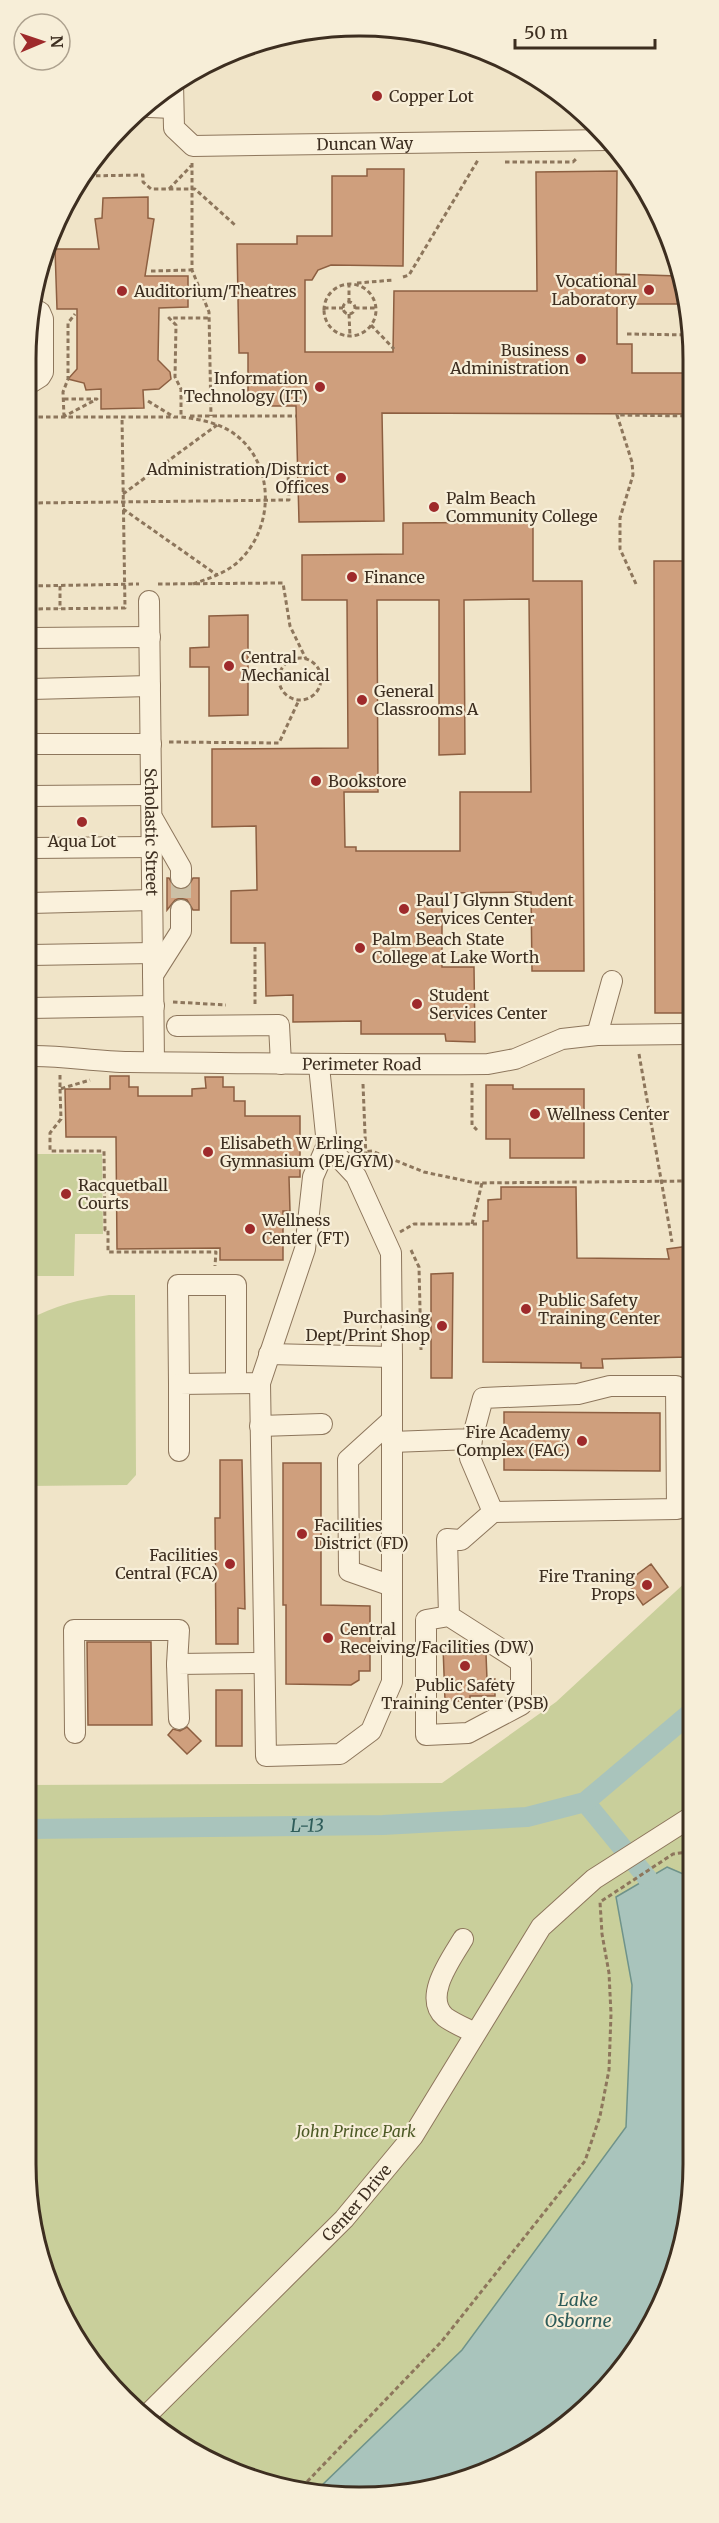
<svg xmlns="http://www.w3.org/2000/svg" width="719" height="2523" font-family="Merriweather,serif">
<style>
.green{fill:#c9cf9b}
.water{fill:#a9c4bc;stroke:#6f938a;stroke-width:1.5}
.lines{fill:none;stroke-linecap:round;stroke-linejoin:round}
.canal{stroke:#a9c4bc;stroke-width:20}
.building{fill:#cf9f7d;stroke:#8d5f41;stroke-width:1.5;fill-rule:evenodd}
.minor-tunnel{stroke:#ccc0a6;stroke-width:20;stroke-dasharray:20 10;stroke-linecap:butt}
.minor-casing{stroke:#8d765c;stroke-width:22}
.path{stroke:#8d765c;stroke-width:3;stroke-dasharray:4.5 3;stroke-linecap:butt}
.minor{stroke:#faf1dc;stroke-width:20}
.poi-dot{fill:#9e2a2b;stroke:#f7eed8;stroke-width:2}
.labels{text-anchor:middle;stroke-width:4.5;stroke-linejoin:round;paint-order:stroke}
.poi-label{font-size:16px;fill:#3d2e20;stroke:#f7eed8;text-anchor:start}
.street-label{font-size:16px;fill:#3d2e20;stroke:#f7eed8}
.park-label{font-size:16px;font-style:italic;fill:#4d5a26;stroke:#f7eed8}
.water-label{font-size:18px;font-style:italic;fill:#2f5d5a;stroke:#f7eed8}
.rim{fill:none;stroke:#3d2e20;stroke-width:3}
</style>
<rect width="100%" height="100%" fill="#f0e4c8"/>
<!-- green -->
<path class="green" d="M29 1154H102L103 1234H75L74 1276H29Z
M109 1295H135L136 1475 127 1485 28 1486V1320C54 1306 80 1299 109 1295Z
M688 1580 687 2228 637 2349 563 2429 446 2486 337 2497 212 2463 109 2384 51 2291 26 2163 27 1785 442 1783 556 1702Z"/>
<!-- water -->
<path class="water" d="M667 1867 688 1876 687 2228 637 2349 563 2429 446 2486 337 2497 316 2491 462 2350 626 2127 632 1985 616 1897Z"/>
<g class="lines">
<!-- canal -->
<g class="canal">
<path d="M585 1802 648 1879"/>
<path id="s1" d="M27 1829 383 1825 527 1817 585 1802 688 1715"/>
</g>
</g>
<!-- building -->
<path class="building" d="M367 169H404L403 266 331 265 318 270 312 280H305V352H393L394 291H537L536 172 617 171 616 274 678 276 687 304H617V344H632V373H691L690 414 382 413 384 521 299 522 296 406H256V402H248V353H239L237 244H297V236H332V176H367Z
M148 197V218L154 219 145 276H188V307L159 308 158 360 170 372 171 379 159 389 143 390 144 408 101 409V389L86 390 84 383 68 379 77 369V309H57L55 249H99L95 219 102 218 103 198Z
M533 522V581H582L584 971H532L531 892 442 893V967H474L475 1042 446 1041 445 1034H361V1021L293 1022V995L266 996 265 943H231V891L257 890 256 826 212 827V749L348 748 347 600H302V555L403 554V523ZM529 599 531 792H460V851H356V847H345L344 792H378L377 600H439V755L465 754 464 600Z
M654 561H690V602H684V735H690V772H686V847H690L689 1013H655Z
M248 615V715L209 716V667H190V648L209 647V616Z
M167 878H169L175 888 180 890 187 888 193 878H199V910H193L187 900 180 898 175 900 167 910Z
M110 1076H129V1087H138V1096H192V1089L206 1088 205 1077H223V1087H234V1101H245V1116H300V1177H289L290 1211H283V1260H220V1248L117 1249 116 1137H66L65 1089H110Z
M486 1085H513V1089H584V1158H510V1139H486Z
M501 1187H576L577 1258 669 1259 667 1249 689 1246V1357L602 1359 603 1368H581V1363L483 1362V1221H488V1200L501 1199Z
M453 1273 452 1378H431V1274Z
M504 1412 660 1413V1471L504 1470Z
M220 1460H242L245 1609 238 1608V1644H216L215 1518H220Z
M283 1463H321V1605L370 1606V1671H359V1680L351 1685 286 1684V1605H283Z
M651 1564 668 1587 643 1605 627 1582Z
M87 1642H151L152 1725H88Z
M443 1646H471V1654H486L487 1679H495V1696H470V1701H445Z
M216 1690H242V1746H216Z
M187 1727 201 1741 187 1754 168 1735 173 1729 180 1731Z"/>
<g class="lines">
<!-- minor-tunnel -->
<path class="minor-tunnel" d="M181 878V910"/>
<!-- minor casing -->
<g class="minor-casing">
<g id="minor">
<path id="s2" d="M173 83 174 128 193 146 608 140"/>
<path d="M149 107 173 108"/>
<path d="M32 382 40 377 43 372V319L40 312 32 308"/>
<path id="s3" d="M149 601 154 1062"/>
<path d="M31 638 150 637"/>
<path d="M31 689 150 686"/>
<path d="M30 744H151"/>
<path d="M30 796 151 795"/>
<path d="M153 819 181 868V878"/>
<path d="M30 848 152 847"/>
<path d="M30 903 152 900"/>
<path d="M30 955 153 953"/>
<path d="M153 975 181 931V910"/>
<path d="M29 1008 154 1006"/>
<path d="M177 1026 279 1025 281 1064"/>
<path d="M597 1035 612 981"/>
<path id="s4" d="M29 1056C63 1055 96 1062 129 1062 249 1063 368 1065 488 1064L515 1059 562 1039 597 1035 689 1034"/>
<path d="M269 1354 392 1357 391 1253 356 1176 327 1145"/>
<path d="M260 1383 266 1756 340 1754 371 1731 392 1682V1357"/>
<path d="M179 1384 178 1285H236V1383"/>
<path d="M391 1421 348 1460 349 1571 392 1586"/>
<path d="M260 1426 322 1424"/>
<path d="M392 1442 472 1439 483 1398 578 1394 610 1386H676L677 1509 493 1512 470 1458 472 1439"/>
<path d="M179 1451V1384L260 1383 305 1249 313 1177 327 1145 319 1066"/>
<path d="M449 1616 426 1620V1735L468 1733 521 1705V1662L449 1616 447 1539 461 1540 493 1512"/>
<path d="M179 1719 177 1664 264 1663"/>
<path d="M75 1733 74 1630H179L177 1664"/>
<path d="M463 1939C452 1958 422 1997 445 2017 453 2023 465 2028 475 2033"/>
<path id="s5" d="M148 2414 344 2219 413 2136 541 1927 594 1879 688 1819"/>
</g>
</g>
<!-- path -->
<path class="path" d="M505 162H573L576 159
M192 163V270L209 312 211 416
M81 176 143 175V182L151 189H195L236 226
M169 189 191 166
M44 264H52
M151 271 192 270
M403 277 409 275 478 160
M349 283V302
M357 283 394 280
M324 310a26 26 0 1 1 52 0a26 26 0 1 1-52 0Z
M343 308a6 6 0 1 1 12 0a6 6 0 1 1-12 0Z
M324 308H343
M355 308H376
M349 314 350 336
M371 325 394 349
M627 334 691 335
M64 399H97L65 416
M148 401 174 417H181
M190 416H296
M31 417H173
M64 417 63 392 68 379V323L75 314
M123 494 217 425
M31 503 289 500 288 474
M123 509 217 575
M158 584 283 583 290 626 306 659
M193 584C210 578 226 573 239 561 276 526 275 459 230 431 215 422 198 419 181 417V389L175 377 176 325 169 318H209
M636 584 620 549V518L633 475 632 462 617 415 690 416
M31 586 139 584
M60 586V609
M31 609 125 608 122 417
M279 679a21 21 0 1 1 42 0a21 21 0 1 1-42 0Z
M169 742 279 743 299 700
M255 947V1006
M173 1002 226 1005
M639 1054 672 1242
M60 1075V1089L90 1080
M472 1083V1125L477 1130
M363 1084 366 1158
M60 1089 61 1119 50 1133V1151H104L105 1230H108V1252H216L215 1266
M360 1152 372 1151 424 1172 476 1183 689 1181
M472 1224 482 1183
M400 1232 414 1224H477
M411 1250 419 1267 421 1350
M302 2487 442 2341 585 2161 600 2116 609 2070 611 2014 609 1973 602 1934 600 1902 673 1854 688 1852"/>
<!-- minor -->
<use href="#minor" class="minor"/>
</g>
<!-- markers -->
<g class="poi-dot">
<circle cx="377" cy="96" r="6"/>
<circle cx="649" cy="290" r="6"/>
<circle cx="122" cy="291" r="6"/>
<circle cx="581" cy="359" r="6"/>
<circle cx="320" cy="387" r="6"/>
<circle cx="341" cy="478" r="6"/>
<circle cx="434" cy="507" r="6"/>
<circle cx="352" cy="577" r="6"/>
<circle cx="229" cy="666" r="6"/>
<circle cx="362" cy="700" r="6"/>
<circle cx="316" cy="781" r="6"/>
<circle cx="82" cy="822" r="6"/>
<circle cx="404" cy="909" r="6"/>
<circle cx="360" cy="948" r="6"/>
<circle cx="417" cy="1004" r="6"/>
<circle cx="535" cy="1114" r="6"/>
<circle cx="208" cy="1152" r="6"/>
<circle cx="66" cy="1194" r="6"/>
<circle cx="250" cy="1229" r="6"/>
<circle cx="526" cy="1309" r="6"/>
<circle cx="442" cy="1326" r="6"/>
<circle cx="582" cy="1441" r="6"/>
<circle cx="302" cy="1534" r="6"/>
<circle cx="230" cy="1564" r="6"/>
<circle cx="647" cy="1585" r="6"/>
<circle cx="328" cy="1638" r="6"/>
<circle cx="465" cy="1666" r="6"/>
</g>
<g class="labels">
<!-- poi labels -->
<g class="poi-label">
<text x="389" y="102">Copper Lot</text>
<text x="637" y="287" text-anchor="end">Vocational<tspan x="637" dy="18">Laboratory</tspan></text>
<text x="134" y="297">Auditorium/Theatres</text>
<text x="569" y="356" text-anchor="end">Business<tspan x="569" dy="18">Administration</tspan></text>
<text x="308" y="384" text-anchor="end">Information<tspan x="308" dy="18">Technology (IT)</tspan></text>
<text x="329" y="475" text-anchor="end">Administration/District<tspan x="329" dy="18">Offices</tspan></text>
<text x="446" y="504">Palm Beach<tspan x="446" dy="18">Community College</tspan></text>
<text x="364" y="583">Finance</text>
<text x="241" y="663">Central<tspan x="241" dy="18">Mechanical</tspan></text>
<text x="374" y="697">General<tspan x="374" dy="18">Classrooms A</tspan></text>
<text x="328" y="787">Bookstore</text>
<text x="82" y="847" text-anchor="middle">Aqua Lot</text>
<text x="416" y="906">Paul J Glynn Student<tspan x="416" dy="18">Services Center</tspan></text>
<text x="372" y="945">Palm Beach State<tspan x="372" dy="18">College at Lake Worth</tspan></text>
<text x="429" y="1001">Student<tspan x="429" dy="18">Services Center</tspan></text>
<text x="547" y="1120">Wellness Center</text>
<text x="220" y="1149">Elisabeth W Erling<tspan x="220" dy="18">Gymnasium (PE/GYM)</tspan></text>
<text x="78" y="1191">Racquetball<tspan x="78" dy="18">Courts</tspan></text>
<text x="262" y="1226">Wellness<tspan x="262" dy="18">Center (FT)</tspan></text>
<text x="538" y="1306">Public Safety<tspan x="538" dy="18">Training Center</tspan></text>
<text x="430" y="1323" text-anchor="end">Purchasing<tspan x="430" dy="18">Dept/Print Shop</tspan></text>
<text x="570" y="1438" text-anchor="end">Fire Academy<tspan x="570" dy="18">Complex (FAC)</tspan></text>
<text x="314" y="1531">Facilities<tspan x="314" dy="18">District (FD)</tspan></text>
<text x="218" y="1561" text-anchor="end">Facilities<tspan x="218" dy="18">Central (FCA)</tspan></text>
<text x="635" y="1582" text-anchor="end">Fire Traning<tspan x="635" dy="18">Props</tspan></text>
<text x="340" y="1635">Central<tspan x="340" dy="18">Receiving/Facilities (DW)</tspan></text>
<text x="465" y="1691" text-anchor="middle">Public Safety<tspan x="465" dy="18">Training Center (PSB)</tspan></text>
</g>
<!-- street labels -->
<g class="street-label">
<text dy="6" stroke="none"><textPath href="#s2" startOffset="243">Duncan Way</textPath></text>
<text dy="6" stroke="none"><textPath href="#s3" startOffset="231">Scholastic Street</textPath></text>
<text dy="6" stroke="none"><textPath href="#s4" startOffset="333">Perimeter Road</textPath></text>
<text dy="6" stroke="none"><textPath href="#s5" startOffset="297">Center Drive</textPath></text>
</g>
<!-- park labels -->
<g class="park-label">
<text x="356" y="2137">John Prince Park</text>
</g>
<!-- water labels -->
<g class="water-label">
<text dy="6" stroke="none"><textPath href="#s1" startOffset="280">L-13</textPath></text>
<text x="578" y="2306">Lake<tspan x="578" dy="21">Osborne</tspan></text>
</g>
</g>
<!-- crop -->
<path d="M0 0H719V2523H0ZM359 36H360A323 323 0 0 1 683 359V2164A323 323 0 0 1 360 2487H359A323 323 0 0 1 36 2164V359A323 323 0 0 1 359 36Z" fill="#f7eed8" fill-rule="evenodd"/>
<path class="rim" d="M359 36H360A323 323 0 0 1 683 359V2164A323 323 0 0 1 360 2487H359A323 323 0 0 1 36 2164V359A323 323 0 0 1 359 36Z"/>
<!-- north arrow -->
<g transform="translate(42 42) rotate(88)"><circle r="28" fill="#f7eed8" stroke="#ada18e" stroke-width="1.5"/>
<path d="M0-4.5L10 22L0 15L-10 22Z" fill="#9e2a2b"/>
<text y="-9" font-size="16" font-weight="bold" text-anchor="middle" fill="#3d2e20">N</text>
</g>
<!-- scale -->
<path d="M515 39v9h140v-9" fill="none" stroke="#3d2e20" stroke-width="3"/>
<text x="524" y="39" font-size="18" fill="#3d2e20" stroke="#f7eed8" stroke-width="4.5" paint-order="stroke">50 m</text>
</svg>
